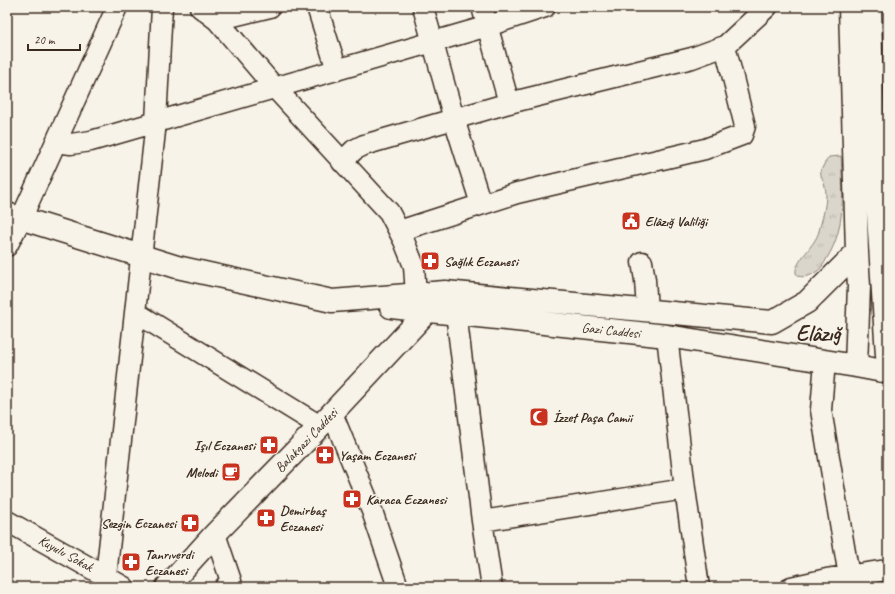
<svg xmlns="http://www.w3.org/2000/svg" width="895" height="594" font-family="Caveat,sans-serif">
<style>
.grass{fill:url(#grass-tufts);stroke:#8b8074}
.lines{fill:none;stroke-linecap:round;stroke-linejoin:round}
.minor-casing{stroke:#3b2a1e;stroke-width:23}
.major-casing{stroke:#3b2a1e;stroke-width:25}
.minor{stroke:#f7f3e8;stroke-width:20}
.major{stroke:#f7f3e8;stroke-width:22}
.labels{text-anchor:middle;stroke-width:3;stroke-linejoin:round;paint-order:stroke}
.poi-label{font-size:14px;font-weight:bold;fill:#3b2a1e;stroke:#f7f3e8;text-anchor:start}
.street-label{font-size:14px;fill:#3b2a1e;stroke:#f7f3e8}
.town-label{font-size:22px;font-weight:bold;fill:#3b2a1e;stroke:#f7f3e8}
</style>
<defs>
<pattern id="grass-tufts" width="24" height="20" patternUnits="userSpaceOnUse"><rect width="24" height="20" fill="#dbd6cb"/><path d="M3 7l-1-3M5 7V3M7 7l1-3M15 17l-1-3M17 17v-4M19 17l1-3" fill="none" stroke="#bdb8ae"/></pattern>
</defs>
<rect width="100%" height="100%" fill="#f7f3e8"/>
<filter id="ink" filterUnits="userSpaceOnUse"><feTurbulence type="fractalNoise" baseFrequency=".025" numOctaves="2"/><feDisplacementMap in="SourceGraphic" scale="8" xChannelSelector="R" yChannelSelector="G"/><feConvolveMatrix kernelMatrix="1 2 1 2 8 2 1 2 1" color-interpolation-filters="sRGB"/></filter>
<g filter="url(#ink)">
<!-- grass -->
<path class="grass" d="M841 156C843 190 846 228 827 258 824 264 821 269 816 272 810 276 805 278 798 276L796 273C794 262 816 245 819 231 822 220 826 206 826 194 825 174 813 179 829 157Z"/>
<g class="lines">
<!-- minor casing -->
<g class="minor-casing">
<path id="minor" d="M200 7 217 20 275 88 389 212 404 241 414 266 416 295
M317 7 337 70
M423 7 454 119 481 204
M482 7 509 103
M217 20 270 7
M56 142 71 144 91 141 488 26 545 7
M342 162 354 150 364 145 509 103 692 58 725 46 767 7
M399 231 517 193 705 149 742 135 745 126 725 46
M7 246 21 219 117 7
M642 262 645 280 647 310
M135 312 320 426
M456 313 482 521 492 587
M667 336 685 489 699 587
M825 361 821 410 849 576
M332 413 372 511 398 587
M7 521 124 587
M482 521 685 489
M215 534 231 581 225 587
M106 576 156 122 162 7
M791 587 827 579 888 570"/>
</g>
<!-- major casing -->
<g class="major-casing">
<path id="major" d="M850 7 857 252 859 286 856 366
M870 7 873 135 888 371
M7 214 177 267 332 301 445 292 772 322 807 302 857 252
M391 307 667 336 856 366 888 372
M167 587 215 534 320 426 435 303"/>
</g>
<!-- minor -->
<use href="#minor" class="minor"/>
<!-- major -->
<use href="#major" class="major"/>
</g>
</g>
<!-- icons -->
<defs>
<g id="civic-square" transform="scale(1)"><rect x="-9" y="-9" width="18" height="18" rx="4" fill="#c8321e" stroke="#f7f3e8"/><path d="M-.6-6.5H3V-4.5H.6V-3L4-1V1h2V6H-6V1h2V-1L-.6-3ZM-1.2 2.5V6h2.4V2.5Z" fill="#fff"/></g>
<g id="pharmacy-square" transform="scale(1)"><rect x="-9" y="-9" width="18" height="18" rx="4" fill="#c8321e" stroke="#f7f3e8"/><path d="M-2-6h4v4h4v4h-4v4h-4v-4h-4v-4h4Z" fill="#fff"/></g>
<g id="mosque-square" transform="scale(1)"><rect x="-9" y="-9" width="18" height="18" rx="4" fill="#c8321e" stroke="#f7f3e8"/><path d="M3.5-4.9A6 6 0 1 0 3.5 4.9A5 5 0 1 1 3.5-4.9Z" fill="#fff"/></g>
<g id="cafe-square" transform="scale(1)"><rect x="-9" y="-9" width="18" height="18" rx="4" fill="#c8321e" stroke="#f7f3e8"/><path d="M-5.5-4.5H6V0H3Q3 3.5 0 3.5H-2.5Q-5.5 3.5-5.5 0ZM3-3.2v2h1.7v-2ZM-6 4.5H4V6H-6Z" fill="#fff"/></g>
</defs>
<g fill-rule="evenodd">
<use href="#civic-square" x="631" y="221"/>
<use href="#pharmacy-square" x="430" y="261"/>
<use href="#mosque-square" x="539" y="417"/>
<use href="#pharmacy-square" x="269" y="445"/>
<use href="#pharmacy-square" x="325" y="455"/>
<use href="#cafe-square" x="231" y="472"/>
<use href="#pharmacy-square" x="352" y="499"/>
<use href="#pharmacy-square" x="266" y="518"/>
<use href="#pharmacy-square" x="190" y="523"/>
<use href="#pharmacy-square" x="131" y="562"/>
</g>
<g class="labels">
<!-- poi labels -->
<g class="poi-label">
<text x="645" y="226">Elâzığ Valiliği</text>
<text x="444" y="266">Sağlık Eczanesi</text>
<text x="553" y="422">İzzet Paşa Camii</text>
<text x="255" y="450" text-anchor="end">Işıl Eczanesi</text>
<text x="339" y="460">Yaşam Eczanesi</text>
<text x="217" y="477" text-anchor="end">Melodi</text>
<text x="366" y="504">Karaca Eczanesi</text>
<text x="280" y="515">Demirbaş<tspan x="280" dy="16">Eczanesi</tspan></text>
<text x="176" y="528" text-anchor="end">Sezgin Eczanesi</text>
<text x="145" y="559">Tanrıverdi<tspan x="145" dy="16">Eczanesi</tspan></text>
</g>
<!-- street labels -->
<g class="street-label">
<text transform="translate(611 330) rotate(6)" y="5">Gazi Caddesi</text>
<text transform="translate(306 440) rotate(-46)" y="5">Balakgazi Caddesi</text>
<text transform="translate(66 553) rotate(29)" y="5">Kuyulu Sokak</text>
</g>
<!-- town labels -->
<g class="town-label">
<text x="818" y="341">Elâzığ</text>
</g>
</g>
<!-- margin -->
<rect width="895" height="594" fill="none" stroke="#f7f3e8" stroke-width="24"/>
<rect x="12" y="12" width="871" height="570" fill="none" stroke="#3b2a1e" stroke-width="1.5" filter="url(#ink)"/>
<!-- scale -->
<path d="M28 44v6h52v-6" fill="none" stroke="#3b2a1e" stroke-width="2"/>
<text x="34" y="44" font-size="12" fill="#3b2a1e" stroke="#f7f3e8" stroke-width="3" paint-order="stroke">20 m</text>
</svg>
